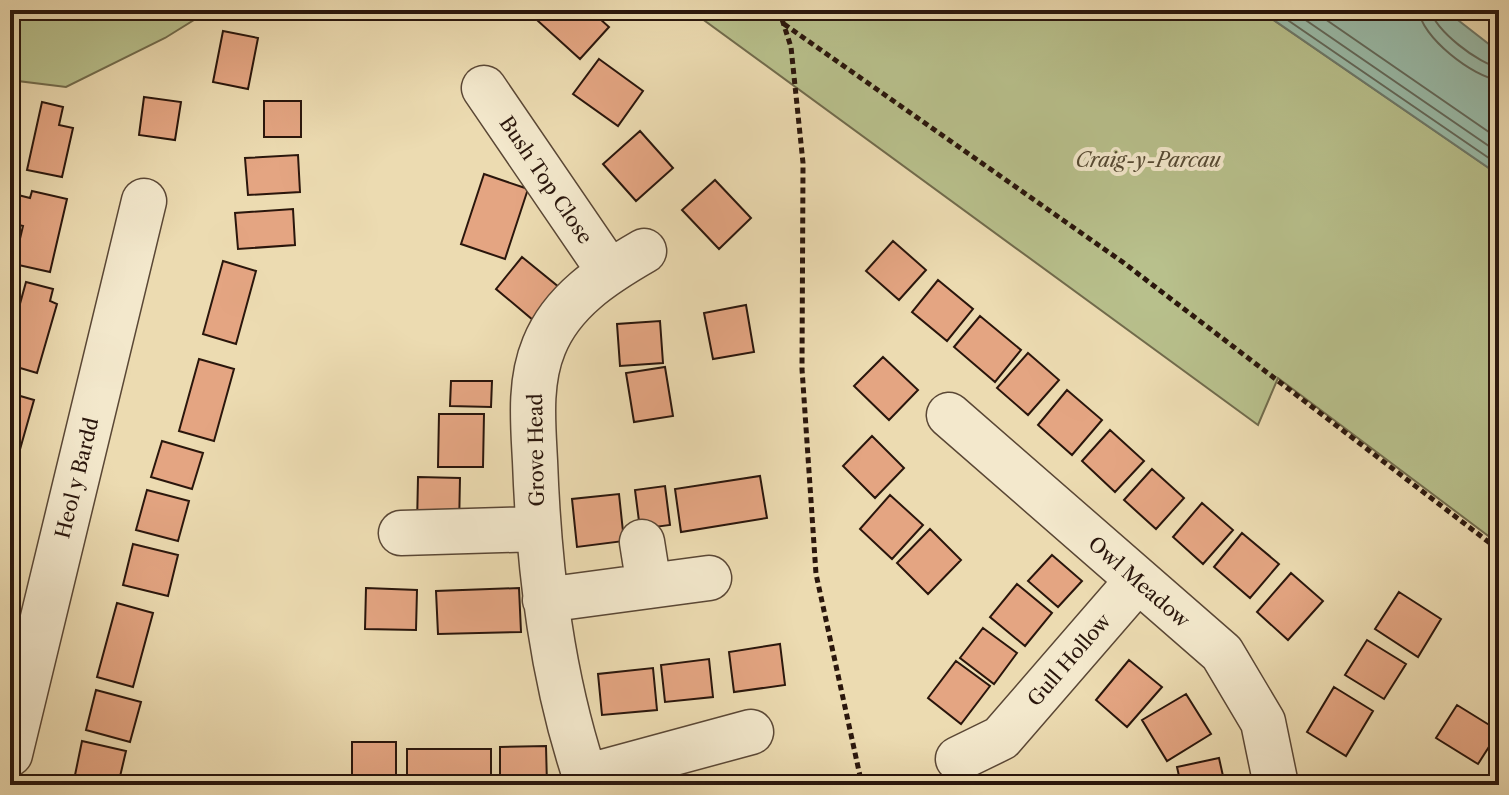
<svg xmlns="http://www.w3.org/2000/svg" width="1509" height="795" font-family="'Libre Caslon Text',serif">
<style>
.green{fill:#b8c08c;stroke:#716b4c;stroke-width:2}
.water{fill:#99bba9;stroke:#6d796a;stroke-width:2}
.lines{fill:none;stroke-linecap:round;stroke-linejoin:round}
.shore{stroke:#62685a;stroke-width:2}
.building{fill:#e4a582;stroke:#2a160c;stroke-width:2}
.minor-casing{stroke:#5a4735;stroke-width:47}
.path{stroke:#2a160c;stroke-width:5;stroke-dasharray:6 4;stroke-linecap:butt}
.minor{stroke:#f3e8cc;stroke-width:44}
.labels{text-anchor:middle;stroke-width:8;stroke-linejoin:round;paint-order:stroke}
.park-label{font-size:20px;font-style:italic;fill:#554932;stroke:#f3e8cc}
.street-label{font-size:20px;fill:#2a160c;stroke:#f3e8cc}
</style>
<rect width="100%" height="100%" fill="#ecdbb1"/>
<filter id="stains"><feTurbulence type="fractalNoise" baseFrequency=".0025" numOctaves="4"/><feColorMatrix values="0 0 0 0 .2 0 0 0 0 .09 0 0 0 0 .02 0 0 0 .5 -.17"/></filter>
<radialGradient id="worn" r=".72"><stop offset=".6" stop-color="#630" stop-opacity="0"/><stop offset="1" stop-color="#630" stop-opacity=".3"/></radialGradient>
<!-- green -->
<path class="green" d="M10 10H210L165 38 66 87 10 80Z
M690 10H1259L1499 175V544L1278 378 1258 425Z"/>
<!-- water -->
<path class="water" d="M1259 10H1445L1499 52V175Z"/>
<g class="lines">
<!-- shore -->
<path class="shore" d="M1273 10 1499 165
M1291 10 1499 153
M1312 10 1499 139
M1419 10C1420 36 1474 78 1499 80
M1431 10C1432 28 1481 66 1499 67"/>
</g>
<!-- building -->
<path class="building" d="M548 10H590L609 27 580 59 538 21Z
M223 31 258 38 248 89 213 82Z
M599 59 643 91 618 126 573 94Z
M144 97 181 102 175 140 139 135Z
M264 101H301V137H264Z
M42 102 63 107 59 125 73 128 62 177 27 170Z
M640 131 673 168 636 201 603 164Z
M298 155 300 192 248 195 245 158Z
M484 174 528 189 505 259 461 244Z
M715 180 751 218 719 249 682 210Z
M32 191 67 199 50 272 14 264 23 226 11 223 18 195 30 198Z
M293 209 295 245 238 249 235 213Z
M893 241 926 270 899 300 866 271Z
M522 257 560 288 533 320 496 289Z
M223 261 256 271 236 344 203 334Z
M938 280 973 309 947 341 912 312Z
M26 282 53 289 50 301 57 304 37 373 10 365 14 324 10 323V309L18 311Z
M746 305 754 352 713 359 704 313Z
M980 316 1021 350 995 382 954 347Z
M660 321 663 363 620 366 617 324Z
M1028 353 1059 380 1028 415 997 388Z
M883 357 918 390 889 420 854 386Z
M199 359 234 369 214 441 179 431Z
M665 367 673 416 634 422 626 373Z
M451 381H492L491 407 450 406Z
M1067 390 1102 420 1072 455 1038 425Z
M10 393 34 400 15 467 10 466Z
M439 414H484L483 467H438Z
M1110 430 1144 461 1115 492 1082 461Z
M872 436 904 468 875 498 843 466Z
M162 441 203 453 192 489 151 477Z
M1152 469 1184 498 1156 529 1124 500Z
M760 476 767 518 681 532 675 489Z
M418 477 460 478 459 528 417 526Z
M665 486 670 525 640 529 635 490Z
M147 490 189 501 178 541 136 530Z
M619 494 624 541 577 547 572 499Z
M890 495 923 525 892 559 860 529Z
M1202 503 1233 530 1203 564 1173 537Z
M930 529 961 560 928 594 897 563Z
M1242 533 1279 564 1250 598 1214 567Z
M133 544 178 555 168 596 123 585Z
M1052 555 1082 581 1058 607 1028 581Z
M1291 573 1323 601 1288 640 1257 612Z
M1017 584 1052 613 1025 646 990 617Z
M366 588 417 590 416 630 365 629Z
M519 588 521 632 438 634 436 591Z
M1399 592 1441 619 1418 657 1375 629Z
M117 603 153 613 133 687 97 677Z
M983 628 1017 653 994 684 960 658Z
M1367 640 1406 664 1384 699 1345 675Z
M780 644 785 685 734 692 729 652Z
M709 659 713 697 665 702 661 665Z
M1129 660 1162 687 1127 727 1096 700Z
M956 661 990 686 961 724 928 698Z
M653 668 657 710 602 715 598 674Z
M1334 687 1373 711 1346 756 1307 732Z
M96 690 141 702 130 742 86 730Z
M1186 694 1211 734 1167 761 1142 720Z
M1457 705 1499 731 1478 764 1436 738Z
M82 741 126 751 118 785 74 780Z
M352 742H396V785H352Z
M546 746 547 785H500V747Z
M407 749H491V785H407Z
M1219 758 1225 785H1181L1177 767Z"/>
<g class="lines">
<!-- minor casing -->
<g class="minor-casing">
<path id="minor" d="M484 88 609 271
M949 415 1222 653 1263 722 1276 785
M401 533 538 529
M642 542 649 586
M545 600 709 578
M10 754 144 201
M958 759 1001 738 1137 581
M585 777 751 732
M588 785C552 681 539 570 535 461 533 423 529 382 544 346 562 301 604 274 644 251"/>
</g>
<!-- path -->
<path class="path" d="M779 10 791 47 803 163 802 369 816 574 862 785
M784 24 1124 263 1499 550"/>
<!-- minor -->
<use href="#minor" class="minor"/>
</g>
<g class="labels">
<!-- park labels -->
<g class="park-label">
<text x="1148" y="167">Craig-y-Parcau</text>
</g>
<!-- street labels -->
<g class="street-label">
<text transform="translate(546 180) rotate(56)" y="7">Bush Top Close</text>
<text transform="translate(536 450) rotate(-91)" y="7">Grove Head</text>
<text transform="translate(77 478) rotate(-76)" y="7">Heol y Bardd</text>
<text transform="translate(1139 582) rotate(41)" y="7">Owl Meadow</text>
<text transform="translate(1069 660) rotate(-49)" y="7">Gull Hollow</text>
</g>
</g>
<!-- margin -->
<rect width="1509" height="795" fill="none" stroke="#ecdbb1" stroke-width="40"/>
<rect x="12" y="12" width="1485" height="771" fill="none" stroke="#2a160c" stroke-width="4"/>
<rect x="20" y="20" width="1469" height="755" fill="none" stroke="#2a160c" stroke-width="2"/>
<rect width="100%" height="100%" filter="url(#stains)"/>
<rect width="100%" height="100%" fill="url(#worn)"/>
</svg>
